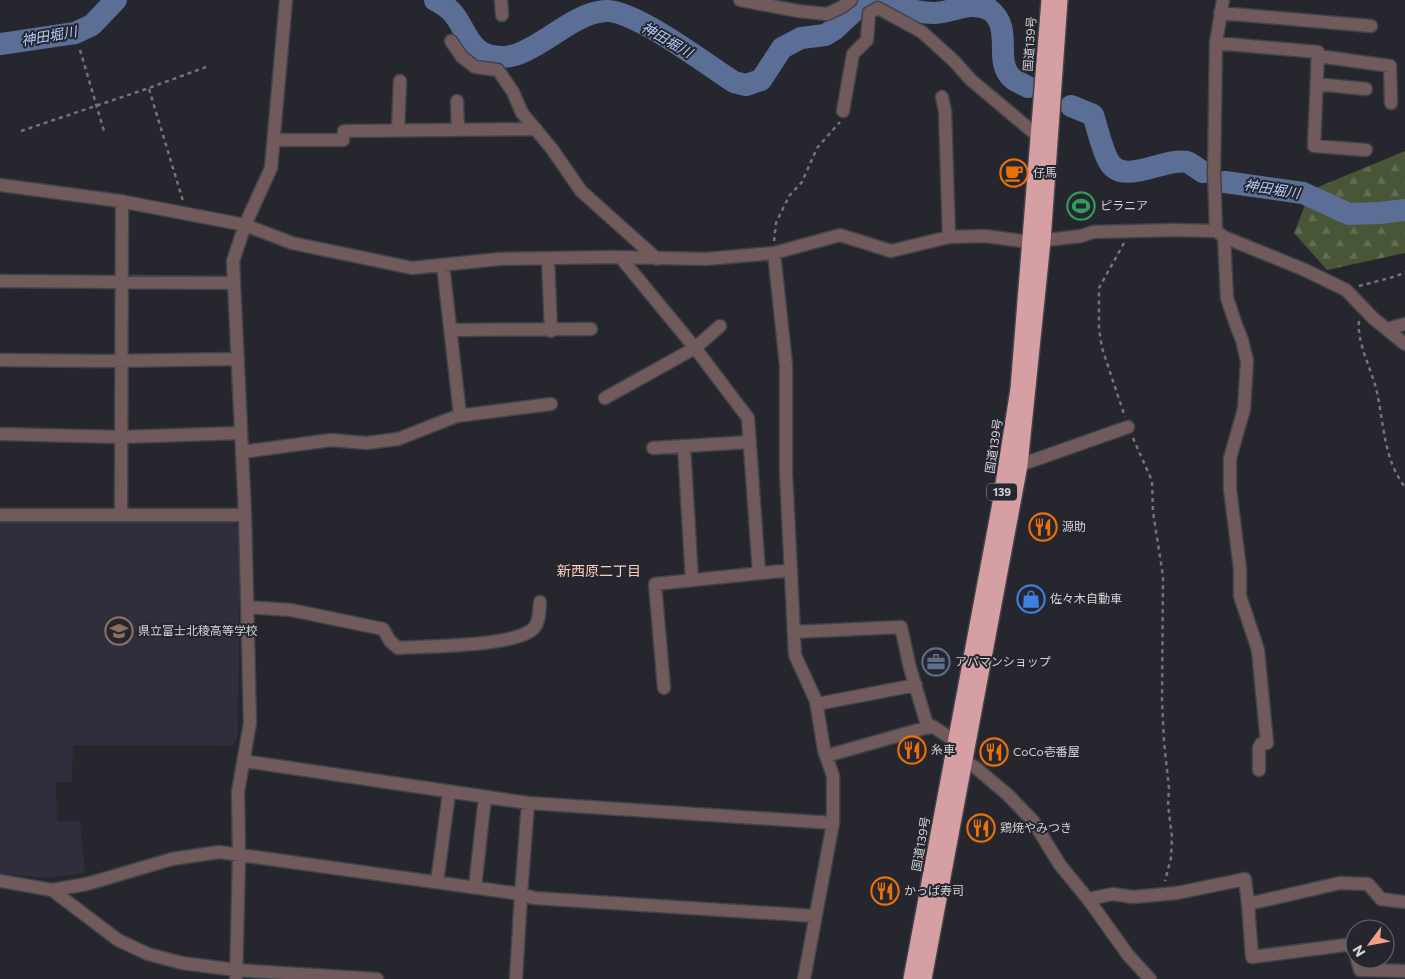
<svg xmlns="http://www.w3.org/2000/svg" width="1405" height="979" font-family="Commissioner,'Noto Sans JP',sans-serif">
<style>
.built{fill:#2f2e3c}
.forest{fill:url(#forest-firs)}
.lines{fill:none;stroke-linecap:round;stroke-linejoin:round}
.river{stroke:#5b6f96;stroke-width:22}
.street-casing{stroke:#424249;stroke-width:15}
.highway-casing{stroke:#424249;stroke-width:18}
.path{stroke:#74747b;stroke-width:2.5;stroke-dasharray:4 4;stroke-linecap:butt}
.street{stroke:#705a5b;stroke-width:12}
.highway{stroke:#d69fa4;stroke-width:15}
.labels{text-anchor:middle;stroke-width:4;stroke-linejoin:round;paint-order:stroke}
.shield{fill:#26262e;stroke:#9e9ea5;stroke-width:1}
.shield-label{font-size:11px;font-weight:bold;fill:#d2d2d8}
.street-label{font-size:12px;fill:#d2d2d8;stroke:#26262e}
.poi-label{font-size:12px;fill:#d2d2d8;stroke:#26262e;text-anchor:start}
.water-label{font-size:14px;font-style:italic;fill:#afcafd;stroke:#26262e}
.neighbourhood-label{font-size:14px;fill:#feccbe;stroke:#26262e}
</style>
<defs>
<pattern id="forest-firs" width="22" height="20" patternUnits="userSpaceOnUse" patternTransform="scale(1.25)"><rect width="22" height="20" fill="#495537"/><path d="M5 1l3.5 6h-7zM16 11l3.5 6h-7z" fill="#626d53"/></pattern>
</defs>
<rect width="100%" height="100%" fill="#26262e"/>
<!-- built -->
<path class="built" d="M0 520 232 521 240 527 238 736 232 746 73 745 72 782H56L57 821H80L85 873 44 878 0 873Z"/>
<!-- forest -->
<path class="forest" d="M1405 151V253L1327 270 1294 233 1311 190Z"/>
<g class="lines">
<!-- river -->
<path class="river" d="M435 0C440 3 447 7 451 11 463 23 467 45 483 53 525 73 562 14 605 11 634 9 707 65 734 82L746 85 761 80 782 48 801 38 825 35 835 29 866 0
M887 0C901 8 919 13 935 13 955 12 969 0 990 10 1014 29 993 61 1012 78 1016 82 1023 84 1028 87
M0 44 75 33 92 25 116 0
M1071 106 1093 115C1098 130 1101 146 1108 160 1122 188 1163 157 1187 162 1192 164 1198 169 1203 172
M1225 182 1303 193 1349 214 1379 213 1405 210"/>
<!-- street casing -->
<g class="street-casing">
<path id="street" d="M501 0 502 15
M740 0 798 11 827 14 842 7 851 0
M1220 13 1371 26
M451 41 462 57 475 67 498 70 513 92 522 113 552 149 581 191 657 259
M1216 43 1318 52 1314 146 1366 150
M1318 56 1390 66 1391 103
M1317 84 1366 89
M942 97 945 111 949 237
M457 101 458 130
M843 111 853 54 867 40 869 13 878 8 922 32 954 61 971 80 1039 137
M398 130 400 81
M274 140H343L344 131 536 129
M0 185 120 201 245 225 292 243 412 268 499 259 615 257 706 259 774 253 840 235 891 251 949 237 985 236 1030 242 1081 236 1093 232 1174 230 1216 231 1224 237 1305 270 1346 290 1373 318 1405 344
M1216 231 1214 174 1216 43 1223 0
M1224 237 1227 298 1236 325 1242 340 1247 361 1244 409 1230 458V489L1240 569V596L1258 650 1267 743 1261 744 1259 748V770
M774 253 786 365V473L795 655 816 701 824 750 833 776V823L804 979
M621 258 695 348 748 418 759 573
M548 259 551 331
M443 265 460 415
M0 281 234 283
M1387 329 1405 324
M451 330 591 329
M0 360 108 361 238 359
M605 398 695 348 720 326
M0 434 121 437 241 433
M684 446 692 580
M653 448 750 442
M242 452 331 440 366 443 398 439 457 416 551 404
M1020 465 1128 427
M121 514 122 201
M0 515H245
M247 607 291 610 383 629 390 641 398 648C426 646 516 647 534 628 540 621 539 611 540 602
M794 632 901 627 910 668 928 728
M664 688 655 584 791 570
M817 704 916 685
M826 756 932 726 955 741
M244 761 528 803 833 823
M964 761 975 767 1008 795 1033 821 1060 865 1088 899 1128 955 1150 979
M0 881 52 890 87 884 172 859 219 852 521 894 534 898 815 916
M437 882 449 793
M475 887 485 797
M52 890 118 940 148 954 182 963 236 970 377 979
M1088 899 1113 894 1133 897 1177 893 1245 879 1248 904 1340 883 1368 884 1381 899 1405 902
M1248 904 1252 957 1353 944 1355 950
M1357 959 1360 970 1405 971
M236 979 239 856 238 792 250 723 245 515 233 261 245 225 271 168 286 0
M516 979 521 894 528 803"/>
</g>
<!-- highway casing -->
<g class="highway-casing">
<path id="highway" d="M911 979 1000 503 1018 389 1049 0
M924 979 1020 465 1043 241 1060 0"/>
</g>
<!-- path -->
<path class="path" d="M80 50 104 131
M149 89 183 201
M21 131 149 88 206 67
M774 241 776 223 789 196 802 182 817 148 840 122
M1124 243 1099 288V329L1102 348 1125 417
M1359 286 1397 276 1405 272
M1359 321C1357 343 1370 366 1376 388 1384 421 1383 459 1405 487
M1133 438 1152 481 1153 512 1163 576 1162 700 1164 742 1169 788 1168 805 1172 837 1171 858 1165 881"/>
<!-- street -->
<use href="#street" class="street"/>
<!-- highway -->
<use href="#highway" class="highway"/>
</g>
<!-- icons -->
<defs>
<g id="cafe-ring" transform="scale(1.4375)"><circle r="9.5" fill="#26262e" stroke="#e8710a" stroke-width="1.5"/><path d="M-5.5-4.5H6V0H3Q3 3.5 0 3.5H-2.5Q-5.5 3.5-5.5 0ZM3-3.2v2h1.7v-2ZM-6 4.5H4V6H-6Z" fill="#e8710a"/></g>
<g id="stadium-ring" transform="scale(1.4375)"><circle r="9.5" fill="#26262e" stroke="#2e9e5b" stroke-width="1.5"/><path d="M0-5a6.5 5 0 1 0 0 10a6.5 5 0 1 0 0-10ZM-3.5-1.8h7v3.6h-7Z" fill="#2e9e5b"/></g>
<g id="restaurant-ring" transform="scale(1.4375)"><circle r="9.5" fill="#26262e" stroke="#e8710a" stroke-width="1.5"/><path d="M-5-6h1v4h1v-4h1v4h1v-4h1v5L-1.5 .5V6h-2V.5L-5-1ZM5-6V6H3V1.5H1.5Q1.5-4 5-6Z" fill="#e8710a"/></g>
<g id="shop-ring" transform="scale(1.4375)"><circle r="9.5" fill="#26262e" stroke="#3f7fe0" stroke-width="1.5"/><path d="M-5-2.5h2.3a2.7 3.5 0 0 1 5.4 0H5L5.5 6h-11ZM-1.5-2.5h3a1.5 2.3 0 0 0-3 0Z" fill="#3f7fe0"/></g>
<g id="school-ring" transform="scale(1.4375)"><circle r="9.5" fill="#26262e" stroke="#8d6e63" stroke-width="1.5"/><path d="M0-5L7-2L0 1L-7-2ZM-4 1L0 2.5L4 1V4Q0 6-4 4Z" fill="#8d6e63"/></g>
<g id="office-ring" transform="scale(1.4375)"><circle r="9.5" fill="#26262e" stroke="#5c6f8a" stroke-width="1.5"/><path d="M-6-3h4V-5.5h4V-3h4V5H-6ZM-1-4.5V-3h2v-1.5ZM-6 0V1H6V0Z" fill="#5c6f8a"/></g>
</defs>
<g fill-rule="evenodd">
<use href="#cafe-ring" x="1014" y="173"/>
<use href="#stadium-ring" x="1081" y="206"/>
<use href="#restaurant-ring" x="1043" y="527"/>
<use href="#shop-ring" x="1031" y="599"/>
<use href="#school-ring" x="119" y="631"/>
<use href="#office-ring" x="936" y="662"/>
<use href="#restaurant-ring" x="912" y="750"/>
<use href="#restaurant-ring" x="994" y="752"/>
<use href="#restaurant-ring" x="981" y="828"/>
<use href="#restaurant-ring" x="885" y="891"/>
</g>
<g class="labels">
<!-- shield labels -->
<rect class="shield" x="987" y="483.5" width="30" height="17" rx="4"/>
<g class="shield-label">
<text x="1002" y="496">139</text>
</g>
<!-- street labels -->
<g class="street-label">
<text transform="translate(1030 44) rotate(-86)" y="4">国道139号</text>
<text transform="translate(994 446) rotate(-81)" y="4">国道139号</text>
<text transform="translate(921 844) rotate(-80)" y="4">国道139号</text>
</g>
<!-- poi labels -->
<g class="poi-label">
<text x="1033" y="177">仔馬</text>
<text x="1100" y="210">ピラニア</text>
<text x="1062" y="531">源助</text>
<text x="1050" y="603">佐々木自動車</text>
<text x="138" y="635">県立富士北稜高等学校</text>
<text x="955" y="666">アパマンショップ</text>
<text x="931" y="754">糸車</text>
<text x="1013" y="756">CoCo壱番屋</text>
<text x="1000" y="832">鶏焼やみつき</text>
<text x="904" y="895">かっぱ寿司</text>
</g>
<!-- water labels -->
<g class="water-label">
<text transform="translate(49 36) rotate(-10)" y="5">神田堀川</text>
<text transform="translate(667 40) rotate(30)" y="5">神田堀川</text>
<text transform="translate(1272 189) rotate(9)" y="5">神田堀川</text>
</g>
<!-- neighbourhood labels -->
<g class="neighbourhood-label">
<text x="599" y="576">新西原二丁目</text>
</g>
</g>
<!-- north arrow -->
<g transform="translate(1370 944) rotate(238)"><circle r="24" fill="#26262e" stroke="#6b6b72"/>
<path d="M0-4L9 19L0 12L-9 19Z" fill="#f49e88"/>
<text y="-8" font-size="14" font-weight="bold" text-anchor="middle" fill="#d2d2d8">N</text>
</g>
</svg>
